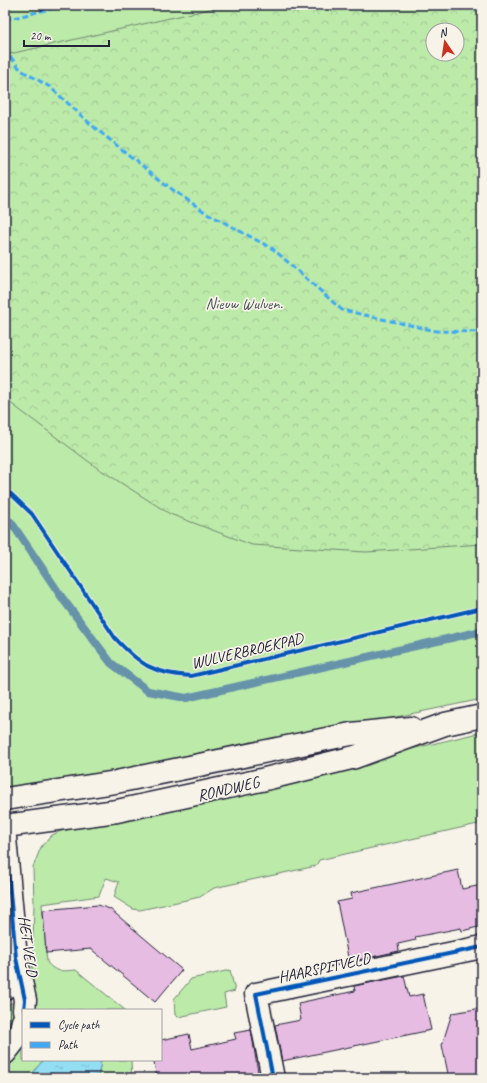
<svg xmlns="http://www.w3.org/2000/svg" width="487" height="1083" font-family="Caveat,sans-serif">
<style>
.green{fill:#bceaa9;stroke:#6f8672;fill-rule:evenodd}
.forest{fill:url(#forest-crowns);stroke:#6f8672;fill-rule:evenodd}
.water{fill:url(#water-ripples);stroke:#6693a9}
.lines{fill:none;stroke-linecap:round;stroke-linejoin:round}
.stream{stroke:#6693a9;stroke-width:8}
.building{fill:#e7bce2;stroke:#22223b}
.minor-casing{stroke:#22223b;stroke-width:25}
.secondary-casing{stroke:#22223b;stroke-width:25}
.minor{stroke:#f7f3e8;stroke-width:22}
.secondary{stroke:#f7f3e8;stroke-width:22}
.quiet{stroke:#3fa9f5;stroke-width:3;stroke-dasharray:6 3;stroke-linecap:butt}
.cycleway-casing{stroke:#f7f3e8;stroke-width:6}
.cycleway{stroke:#0057b8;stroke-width:4}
.labels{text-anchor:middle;stroke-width:3.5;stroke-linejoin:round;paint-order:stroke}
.park-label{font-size:16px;fill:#485456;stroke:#f7f3e8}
.street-label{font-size:16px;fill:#22223b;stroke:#f7f3e8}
</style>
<defs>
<pattern id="forest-crowns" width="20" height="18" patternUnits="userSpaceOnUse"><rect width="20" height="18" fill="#bceaa9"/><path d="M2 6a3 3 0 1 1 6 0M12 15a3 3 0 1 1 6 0" fill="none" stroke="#a1c892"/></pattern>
<pattern id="water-ripples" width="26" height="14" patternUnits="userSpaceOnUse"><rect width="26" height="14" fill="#93def3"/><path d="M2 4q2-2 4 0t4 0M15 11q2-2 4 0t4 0" fill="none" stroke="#7ebed1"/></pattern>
</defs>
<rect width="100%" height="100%" fill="#f7f3e8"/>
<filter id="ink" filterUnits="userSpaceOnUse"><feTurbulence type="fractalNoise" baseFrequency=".025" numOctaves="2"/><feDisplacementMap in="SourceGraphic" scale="8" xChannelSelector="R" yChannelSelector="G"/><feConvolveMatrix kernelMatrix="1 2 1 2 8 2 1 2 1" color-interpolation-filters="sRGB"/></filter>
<g filter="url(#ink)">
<!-- green -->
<path class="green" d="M5 5H482V699L191 760 5 791ZM433 30H457V54H433Z
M482 732V823L319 860 316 866 214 888 200 897 140 910 133 909 114 897 119 882 106 878 99 896 42 904 47 962C55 973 63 971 76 970L125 1010H31L34 905 33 867 41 847 52 835 61 831 154 811Z
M230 970 235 991 224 994 226 1007 178 1017 175 1015 174 999 191 979Z
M14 1002 15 1020 5 1040V1010L9 1004Z
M23 1040V1060H43L29 1078H5V1064Z
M101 1060H131L132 1078H98Z"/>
<!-- forest -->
<path class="forest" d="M228 5H482V544L366 552 252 545 170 514 96 467 5 399V55ZM433 30H457V54H433Z"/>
<!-- water -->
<path class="water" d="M43 1060H101L98 1078H29Z"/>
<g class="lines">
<!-- stream -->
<path class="stream" d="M5 519 11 522 63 599 111 663 148 691 186 698 482 631"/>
</g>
<!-- building -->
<path class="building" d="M458 870 462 889 482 885V926L462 931 461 928 415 937 416 940 398 944 399 951 349 962 337 902 352 899 351 893Z
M98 905 110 909 182 970 155 1002 91 949 46 953 43 910Z
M404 976 409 997 423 994 431 1030 282 1061 275 1025 301 1020 298 1003 355 991 354 986Z
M482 1008V1078H449L442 1045 452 1013Z
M251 1030 259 1078H157L154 1063 156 1060H161V1040L189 1034 192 1049 236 1039 234 1033Z"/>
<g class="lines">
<!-- minor casing -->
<g class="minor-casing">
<path id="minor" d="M5 838 16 958 25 1000 24 1010
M5 988 16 958
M5 1053 19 1035 23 1021
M273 1078 256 994 482 947"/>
</g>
<!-- secondary casing -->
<g class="secondary-casing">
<path id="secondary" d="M5 799 116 782 351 734 411 728
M5 826 117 811 261 780 355 757 445 724 482 716"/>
</g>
<!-- minor -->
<use href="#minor" class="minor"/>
<!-- secondary -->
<use href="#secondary" class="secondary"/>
<!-- quiet -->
<path class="quiet" d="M5 20 66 5
M5 50 21 70 50 87 95 128 173 190 205 212 273 249 342 310 436 331 482 332"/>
<!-- cycleway casing -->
<g class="cycleway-casing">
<path id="cycleway" d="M5 492 11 494 32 514 115 638C140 665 154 674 191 676L482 608
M5 838 16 958 25 1000 24 1010
M273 1078 256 994 482 947"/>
</g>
<!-- cycleway -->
<use href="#cycleway" class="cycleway"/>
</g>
</g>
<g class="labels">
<!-- park labels -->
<g class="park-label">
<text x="244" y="309">Nieuw Wulven.</text>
</g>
<!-- street labels -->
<g class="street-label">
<text transform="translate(247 650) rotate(-13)" y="6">WULVERBROEKPAD</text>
<text transform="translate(228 788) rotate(-13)" y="6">RONDWEG</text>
<text transform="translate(29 946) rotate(82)" y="6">HET VELD</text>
<text transform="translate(324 967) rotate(-12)" y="6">HAARSPITVELD</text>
</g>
</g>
<!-- margin -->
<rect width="487" height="1083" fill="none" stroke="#f7f3e8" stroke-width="20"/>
<rect x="10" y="10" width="467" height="1063" fill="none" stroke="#22223b" stroke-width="1.5" filter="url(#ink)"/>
<!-- legend -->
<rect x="22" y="1009" width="140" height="52" fill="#f7f3e8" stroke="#a29fa3"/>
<rect x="30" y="1022" width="20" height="6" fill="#0057b8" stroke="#a29fa3"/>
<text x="58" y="1029" font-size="12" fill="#22223b">Cycle path</text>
<rect x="30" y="1042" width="20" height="6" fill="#3fa9f5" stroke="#a29fa3"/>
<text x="58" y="1049" font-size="12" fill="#22223b">Path</text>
<!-- north arrow -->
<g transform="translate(445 42) rotate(347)"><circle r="19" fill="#f7f3e8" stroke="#a29fa3"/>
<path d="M0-3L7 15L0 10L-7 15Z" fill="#c8321e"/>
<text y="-6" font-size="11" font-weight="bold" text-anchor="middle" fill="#22223b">N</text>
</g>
<!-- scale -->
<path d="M24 40v6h85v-6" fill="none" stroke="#22223b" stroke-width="2"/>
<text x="30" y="40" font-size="12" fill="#22223b" stroke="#f7f3e8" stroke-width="3" paint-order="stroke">20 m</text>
</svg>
